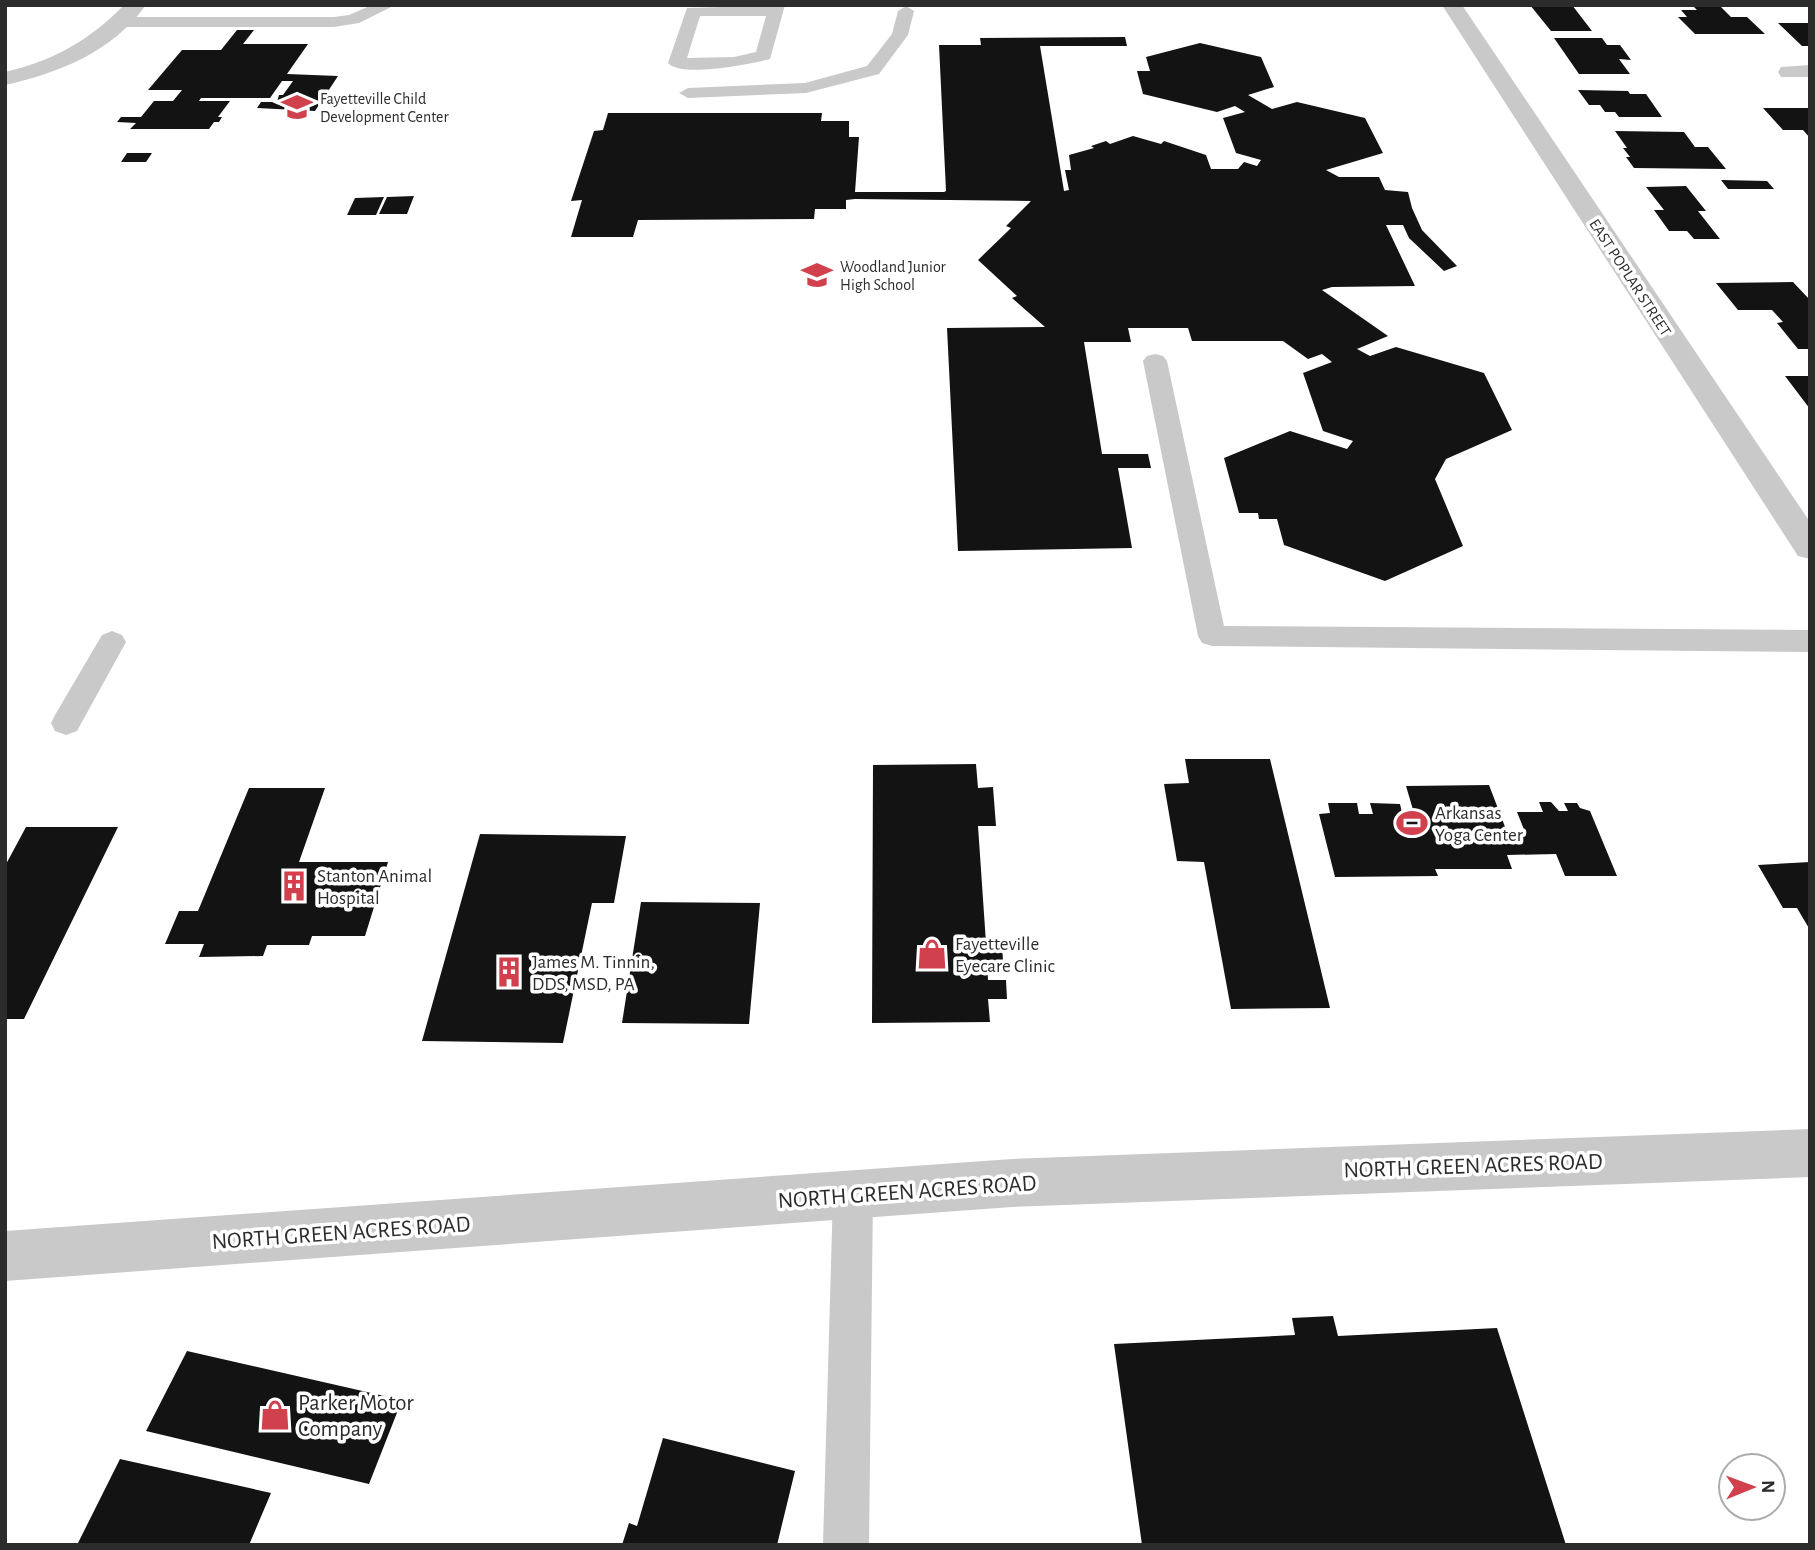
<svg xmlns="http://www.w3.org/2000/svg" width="1815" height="1550" font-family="'Alegreya Sans',sans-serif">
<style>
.building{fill:#131313}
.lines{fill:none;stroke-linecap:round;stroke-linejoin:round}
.service{fill:#c9c9c9;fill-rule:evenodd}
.minor{fill:#c9c9c9;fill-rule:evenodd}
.labels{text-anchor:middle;stroke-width:7;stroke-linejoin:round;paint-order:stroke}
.far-poi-label{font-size:16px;fill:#2c2c2c;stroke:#fff;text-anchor:start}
.far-street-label{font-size:16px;fill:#2c2c2c;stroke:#fff}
.poi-label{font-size:19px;fill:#2c2c2c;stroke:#fff;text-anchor:start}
.near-street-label{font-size:23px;fill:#2c2c2c;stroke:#fff}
.near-poi-label{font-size:23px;fill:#2c2c2c;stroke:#fff;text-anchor:start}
</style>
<rect width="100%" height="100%" fill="#fff"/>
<!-- building -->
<path class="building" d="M1530 5H1572L1592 31H1551Z
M1694 7H1721L1731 17H1747L1765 34H1695L1678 17H1687L1681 10H1697Z
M1778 23H1810V46H1802Z
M237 30H254L243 44H308L287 74 338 76 315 111 257 108 261 102H277L279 95H283L293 81H282L270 98H201L199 101H230L218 117H222L219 122H214L209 129H130L136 123 117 122 121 117H141L154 101H173L182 90H148L182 50H221Z
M1125 37 1127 46H1040L1064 191 1069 190 1065 170H1071L1069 155 1094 148 1091 146 1106 141 1110 144 1133 136 1161 144 1164 141 1206 155 1211 169H1238L1244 162 1257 166 1261 160 1236 153 1223 118 1245 112 1235 106 1217 112 1143 94 1137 71H1150L1146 57 1200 43 1261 57 1274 87 1248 95 1272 109 1297 102 1365 118 1383 153 1326 170 1339 177H1379L1385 190 1408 192 1412 208 1422 230 1457 266 1444 271 1409 238 1403 225H1386L1415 286 1332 287 1322 290 1388 336 1357 349 1370 356 1396 347 1484 373 1512 430 1446 459 1435 479 1463 546 1385 581 1284 545 1277 519H1259L1258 513H1239L1224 458 1290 431 1347 449 1353 441 1323 431 1303 373 1332 362 1322 354 1308 359 1283 341H1192L1188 328H1128L1131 342H1084L1102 454H1148L1151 468H1118L1132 548 958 551 947 328 1045 327 1012 298 1017 296 978 260 1011 228 1006 226 1031 201 855 199 846 200V209H815L814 219 638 220 633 237H571L582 200 571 201 594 131 603 130 608 113H822L821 121H849V137H859L855 192H944L946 191 939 45H981L980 38Z
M1554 38H1602L1607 45H1620L1631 60 1619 59 1630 74H1579Z
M1578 90 1628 91 1630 94H1646L1662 117H1619L1615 112H1605L1600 105H1589Z
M1763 108H1810V138L1803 130H1783Z
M1615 131 1684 132 1695 147H1708L1726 169 1634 168 1626 157H1630L1623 148H1627Z
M127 153H152L146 162H121Z
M1721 180 1767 181 1774 189H1728Z
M1686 186 1706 211H1698L1720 239H1694L1687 231H1669L1654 210H1664L1646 187Z
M414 196 407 214H379L387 197Z
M384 197 376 215H347L355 198Z
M1793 282 1810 300V349H1798L1777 323 1783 322 1772 310H1738L1716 283Z
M1785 376H1810V409Z
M1185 759H1270L1330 1008 1231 1009 1204 862 1177 861 1164 784 1189 783Z
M976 764 978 788 993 787 996 826H978L986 943H1002L1003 961H987L988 980H1006L1007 999H988L990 1022 872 1023 873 765Z
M1489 785 1507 832H1525L1517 812H1543L1539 802H1551L1559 811H1568L1564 803H1577L1580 808 1590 811 1617 876H1565L1556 854 1507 855 1512 869H1435L1438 876 1335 877 1319 814 1330 813 1328 803H1357L1359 814H1373L1370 803 1400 804 1402 813H1414L1406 786Z
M249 788H325L299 862H388L365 936H312L309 945H267L263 956 199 957 204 944H165L179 911H198Z
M26 827H118L24 1019H5V866Z
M480 834 626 836 614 903H592L563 1043 422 1041Z
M1810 862V930L1797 908H1783L1758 865Z
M641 902 760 903 749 1024 622 1023Z
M1333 1316 1338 1336 1497 1328 1566 1545H1142L1114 1344 1295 1335 1292 1318Z
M187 1351 402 1400 369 1484 146 1431Z
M663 1438 795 1471 777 1545H622L629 1523 637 1526Z
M120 1459 271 1493 249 1545H77Z"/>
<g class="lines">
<!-- service -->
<path class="service" d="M372 5H395L359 23 334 27H121L113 22 121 17H334L349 15Z
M785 5 770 59C750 64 682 78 668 63L687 8ZM700 16H766L756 52 734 57 687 58Z
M906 6 914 11 908 35 879 74 806 93 688 98 679 93 688 88 805 83 867 66 892 34 898 11Z
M1155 354 1163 356 1167 361 1224 626 1810 630V652L1212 646 1202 643 1198 636 1143 361 1147 356Z
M112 631 122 635 126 642 77 731 66 735 55 731 51 723 55 715 102 635Z
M853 1174 867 1180 873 1194 869 1545H823L833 1194 839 1180Z"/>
<!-- minor -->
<path class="minor" d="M124 5H146C112 52 59 73 5 85V72C53 61 90 40 124 5Z
M1442 5H1462L1810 522V559L1798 556Z
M1810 65V77H1781L1778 72 1781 67Z
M1810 1129V1177L1012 1207 5 1281V1231L1012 1159Z"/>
</g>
<!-- icons -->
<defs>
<g id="school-bare" transform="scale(2.415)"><path d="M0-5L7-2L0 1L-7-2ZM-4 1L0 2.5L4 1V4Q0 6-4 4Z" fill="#d0414d" stroke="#fff" stroke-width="2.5" paint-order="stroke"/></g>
<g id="stadium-bare" transform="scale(2.415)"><path d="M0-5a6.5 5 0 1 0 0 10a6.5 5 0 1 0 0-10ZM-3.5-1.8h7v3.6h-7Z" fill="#d0414d" stroke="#fff" stroke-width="2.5" paint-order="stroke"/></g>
<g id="building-bare" transform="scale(2.415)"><path d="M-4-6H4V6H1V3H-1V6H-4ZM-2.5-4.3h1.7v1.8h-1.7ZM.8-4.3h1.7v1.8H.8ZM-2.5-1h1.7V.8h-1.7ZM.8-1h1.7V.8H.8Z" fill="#d0414d" stroke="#fff" stroke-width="2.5" paint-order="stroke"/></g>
<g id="shop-bare" transform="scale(2.415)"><path d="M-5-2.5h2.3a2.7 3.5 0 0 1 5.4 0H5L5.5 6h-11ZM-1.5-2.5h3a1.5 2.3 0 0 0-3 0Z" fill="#d0414d" stroke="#fff" stroke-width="2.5" paint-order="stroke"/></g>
</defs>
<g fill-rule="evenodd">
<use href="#school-bare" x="297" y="107"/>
<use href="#school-bare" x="817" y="275"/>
<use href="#stadium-bare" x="1412" y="823"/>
<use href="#building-bare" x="294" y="886"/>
<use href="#shop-bare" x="932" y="954"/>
<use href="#building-bare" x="509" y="972"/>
<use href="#shop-bare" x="275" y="1415"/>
</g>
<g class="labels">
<!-- far-poi labels -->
<g class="far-poi-label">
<text x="320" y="104">Fayetteville Child<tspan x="320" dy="18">Development Center</tspan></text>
<text x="840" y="272">Woodland Junior<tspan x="840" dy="18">High School</tspan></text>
</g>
<!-- far-street labels -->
<g class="far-street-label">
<text transform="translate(1631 277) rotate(57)" y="6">EAST POPLAR STREET</text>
</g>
<!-- poi labels -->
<g class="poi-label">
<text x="1435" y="819">Arkansas<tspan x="1435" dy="22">Yoga Center</tspan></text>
<text x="317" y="882">Stanton Animal<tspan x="317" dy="22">Hospital</tspan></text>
<text x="955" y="950">Fayetteville<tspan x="955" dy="22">Eyecare Clinic</tspan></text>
<text x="532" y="968">James M. Tinnin,<tspan x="532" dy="22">DDS, MSD, PA</tspan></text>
</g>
<!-- near-street labels -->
<g class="near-street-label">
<text transform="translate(1473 1165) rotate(-2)" y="8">NORTH GREEN ACRES ROAD</text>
<text transform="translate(907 1191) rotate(-4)" y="8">NORTH GREEN ACRES ROAD</text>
<text transform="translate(341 1232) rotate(-4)" y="8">NORTH GREEN ACRES ROAD</text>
</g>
<!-- near-poi labels -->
<g class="near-poi-label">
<text x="298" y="1410">Parker Motor<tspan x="298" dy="26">Company</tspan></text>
</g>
</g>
<!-- border -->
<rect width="1815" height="1550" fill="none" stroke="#2c2c2c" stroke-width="14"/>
<!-- north arrow -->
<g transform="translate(1752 1487) rotate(89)"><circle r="33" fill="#ffffff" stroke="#ababab" stroke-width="2"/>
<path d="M0-5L12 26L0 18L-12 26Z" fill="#d0414d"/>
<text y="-10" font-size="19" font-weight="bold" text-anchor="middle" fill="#2c2c2c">N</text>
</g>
</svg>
